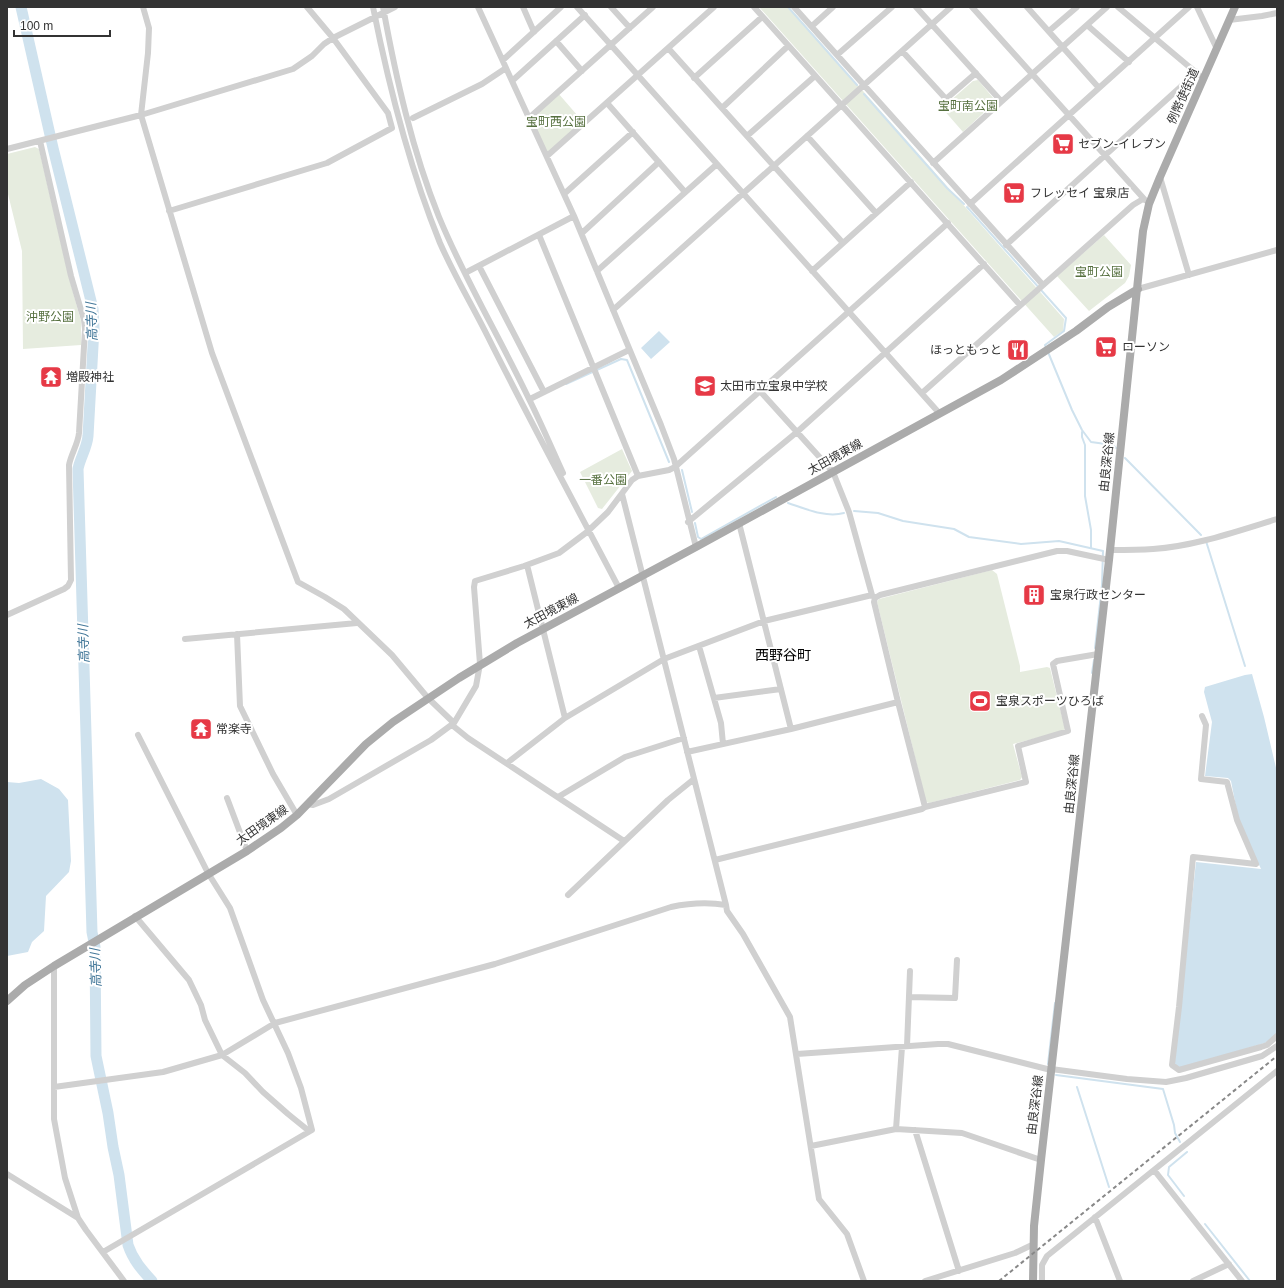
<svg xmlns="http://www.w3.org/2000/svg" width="1284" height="1288" font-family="Helvetica,'Noto Sans JP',sans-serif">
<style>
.green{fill:#e6ecdf}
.water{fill:#cfe2ee}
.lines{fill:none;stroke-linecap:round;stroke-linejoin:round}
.stream{stroke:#cfe2ee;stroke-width:2}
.river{stroke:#cfe2ee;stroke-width:11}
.minor{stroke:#d0d0d0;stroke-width:6}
.major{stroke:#ababab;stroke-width:8}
.rail{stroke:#888;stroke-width:2;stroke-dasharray:4 3;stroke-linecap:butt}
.labels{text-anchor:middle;stroke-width:4;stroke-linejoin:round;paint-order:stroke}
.street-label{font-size:12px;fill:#333;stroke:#fff}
.park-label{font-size:12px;fill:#56703f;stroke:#fff}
.poi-label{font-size:12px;fill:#333;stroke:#fff;text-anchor:start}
.water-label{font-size:13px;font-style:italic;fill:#3f7597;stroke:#fff}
.quarter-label{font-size:14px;fill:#000;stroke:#fff}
</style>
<rect width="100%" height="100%" fill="#fff"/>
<!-- green -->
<path class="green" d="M759 7H789L1064 319 1063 331 1054 337Z
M978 80 994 99V103L963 132 942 108 973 81Z
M558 93 584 123 547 156 529 118Z
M35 147 39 149 69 278 81 321V345L23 349 22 251 7 190V154Z
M1104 235 1131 265 1129 276 1125 283 1089 311 1057 276Z
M622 449 632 471 602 509 598 508 580 472Z
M992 570 997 574 1020 666V672L1047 667 1050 668 1065 729 1063 731 1013 744 1022 777 1020 780 929 803 926 802 877 602 879 599Z"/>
<!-- water -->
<path class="water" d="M659 331 670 342 651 359 641 348Z
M1252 674 1264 717 1277 772V1034L1265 1043 1180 1068 1174 1064 1196 862 1261 869 1239 822 1231 781 1228 778 1205 776 1212 722 1204 692 1205 687 1245 675Z
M41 779 59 789 68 800 71 861 69 872 46 896 44 931 32 942 28 952 7 956V782L19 783Z"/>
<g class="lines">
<!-- stream -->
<path class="stream" d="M788 7 857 85
M864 94 947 188 964 204
M967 207 1066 318 1064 331 1045 345 1046 348
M1048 352 1072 410 1082 430 1091 442 1113 445 1116 448
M566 384 621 359 627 360 669 462
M1082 432V437L1085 445V496L1091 530V548
M1125 458 1201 535
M682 470 692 512
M788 503C806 509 826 518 844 513
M854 511 878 513 903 521 954 529 969 537 1021 544 1059 541 1103 551 1102 585 1095 648
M695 523 698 537 701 539 776 497
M1206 541 1245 666
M1092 673 1094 660
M1048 1064 1055 1003
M1056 1075 1163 1089
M1077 1087 1109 1187
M1163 1089 1174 1125 1175 1133 1180 1142
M1184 1196 1168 1175 1169 1167 1187 1152
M1205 1224 1250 1281"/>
<!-- river -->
<path class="river" d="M21 7 53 148 93 309 94 328 88 436C87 448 80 458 78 469L92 932 95 947 96 1056 108 1113 113 1147 119 1175 128 1245C133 1260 142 1270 152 1281"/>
<!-- minor -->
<path class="minor" d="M143 7 149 28 148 53 141 115 212 353 298 582 325 597 344 609 392 655 428 698 454 723
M373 7C389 87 409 167 440 243 454 275 472 305 488 337 530 421 575 504 619 588
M383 7C396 78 412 150 439 217 465 280 500 338 529 399 541 423 552 449 563 473
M478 7 574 216 661 425 674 459 696 547
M523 7 534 32
M577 7 940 414
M611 7 630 28
M754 7 1020 305
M794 7 1043 285
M916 7 1001 101
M972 7 1145 200
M1027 7 1099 88
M1118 7 1199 75
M1197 7 1217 49
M1229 20 1262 16 1277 13
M1087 25 1129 62
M812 26 833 7
M1049 31 1077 7
M556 41 582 71
M668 48 843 243
M902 51 946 99 976 73
M837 55 892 7
M503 60 561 7
M694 78 762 17
M512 81 585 15
M607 103 685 192
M722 108 788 46
M413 118 482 84 506 68
M529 118 653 7
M747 136 815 76
M807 136 876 213
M7 149 141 115 293 69 312 56 324 44 333 38 395 7
M547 156 714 7
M933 163 1107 7
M1160 177 1189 275
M564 194 633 132
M970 204 1189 7
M169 211 327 163 392 128 388 113 333 38 307 7
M582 233 659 162
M539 235 638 476
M1006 245 1197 72
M479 266 544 392
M597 271 717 164
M812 271 911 182
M465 273 574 216
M1138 289 1277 250
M613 310 951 7
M760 391 833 472 849 512 872 595
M922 393 1133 205 1143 199
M530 399 629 350
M622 494 726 905 727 911 743 934 790 1017 819 1199 847 1234 864 1281
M688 522 797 432 984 264
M739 523 791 729
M1110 550C1124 550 1139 550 1153 549 1196 546 1237 531 1277 519
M527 565 565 718
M7 615 64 589 68 586 71 580 69 465C71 454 78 444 79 433L85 329 84 320 71 276 40 141
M237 634 240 706 273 774 297 815
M185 639 357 623
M699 646 721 723 723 744
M1098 654 1057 661 1053 664 1068 731 1018 746 1026 782 925 807 898 702 874 602 875 598 880 595 1057 551H1067L1109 560
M714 698 781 689
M1202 716 1206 725 1201 779 1227 782 1237 820 1256 864 1193 857 1179 1007 1172 1065 1179 1070 1261 1047 1267 1045 1277 1036
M452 725 468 738 624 841
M687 752 791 729 898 702
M507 763 565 718 664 659 764 621 872 595 875 598
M558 797 625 757 684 738
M227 798 247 851
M307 804 313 805 329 799 431 740 454 723 476 686 480 664 474 587 475 581 524 566 559 553 587 532 608 512 632 480 638 476 669 470 675 467 948 223
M715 860 922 809 925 807
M568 895 668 800 694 779
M135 916 189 980 201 1005 205 1020 222 1055 245 1073 263 1092 288 1114 309 1131
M54 966V1119L65 1178 78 1218 86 1230 124 1281
M909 997 955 998 957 960
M907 1046 910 971
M797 1054 938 1044H948L1051 1070
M1051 1069 1127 1079 1166 1082 1186 1078 1262 1056 1277 1046
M54 1087 163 1072 222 1055 275 1023 495 964 671 907C690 903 707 902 726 905
M896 1129 902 1047
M915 1130 959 1271
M811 1146 896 1129 962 1133 1041 1160
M1154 1170 1242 1281
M7 1174 78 1218
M1095 1217 1120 1281
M103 1252 312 1130 301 1088 288 1053 263 1000 230 908 208 873 138 735
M925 1281 1015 1253 1034 1244
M1042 1281V1265L1047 1256 1277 1071
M1193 1281 1229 1264"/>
<!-- major -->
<path class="major" d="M7 1001 25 985 54 966 247 851 281 828 297 815 366 744 393 722 459 678 517 643 696 547 1001 380 1076 331 1108 307 1138 289
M1033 1281 1034 1226 1041 1160 1109 560 1143 231 1149 204 1160 177 1235 7"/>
<!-- rail -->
<path class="rail" d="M999 1281 1277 1056"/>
</g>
<!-- icons -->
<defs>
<g id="supermarket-square" transform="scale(1.15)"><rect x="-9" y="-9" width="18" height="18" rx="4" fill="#e63946" stroke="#fff"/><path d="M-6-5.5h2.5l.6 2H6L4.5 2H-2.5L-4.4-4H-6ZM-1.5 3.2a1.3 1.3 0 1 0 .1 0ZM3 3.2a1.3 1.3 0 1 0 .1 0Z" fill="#fff"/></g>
<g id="restaurant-square" transform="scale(1.15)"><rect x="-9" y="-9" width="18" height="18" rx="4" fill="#e63946" stroke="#fff"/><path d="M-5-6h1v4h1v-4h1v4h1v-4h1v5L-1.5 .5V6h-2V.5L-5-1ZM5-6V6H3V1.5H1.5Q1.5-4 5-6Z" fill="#fff"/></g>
<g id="temple-square" transform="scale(1.15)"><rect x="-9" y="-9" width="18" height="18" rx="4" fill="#e63946" stroke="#fff"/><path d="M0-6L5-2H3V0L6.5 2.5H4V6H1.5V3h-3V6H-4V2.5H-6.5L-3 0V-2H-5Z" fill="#fff"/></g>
<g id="school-square" transform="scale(1.15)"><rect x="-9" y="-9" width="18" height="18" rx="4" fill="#e63946" stroke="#fff"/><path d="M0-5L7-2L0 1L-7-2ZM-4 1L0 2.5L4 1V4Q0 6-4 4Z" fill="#fff"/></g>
<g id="building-square" transform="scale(1.15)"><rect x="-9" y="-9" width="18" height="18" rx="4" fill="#e63946" stroke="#fff"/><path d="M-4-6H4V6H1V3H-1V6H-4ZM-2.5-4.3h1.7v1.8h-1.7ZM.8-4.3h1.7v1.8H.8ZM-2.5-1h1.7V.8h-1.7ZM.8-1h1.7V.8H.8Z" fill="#fff"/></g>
<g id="stadium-square" transform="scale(1.15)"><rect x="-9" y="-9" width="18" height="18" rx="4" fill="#e63946" stroke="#fff"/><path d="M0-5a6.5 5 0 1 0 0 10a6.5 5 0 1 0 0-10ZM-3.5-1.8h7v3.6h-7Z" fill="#fff"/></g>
</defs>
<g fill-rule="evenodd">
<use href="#supermarket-square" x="1063" y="144"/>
<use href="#supermarket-square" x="1014" y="193"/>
<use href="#supermarket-square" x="1106" y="347"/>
<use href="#restaurant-square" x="1018" y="350"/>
<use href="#temple-square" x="51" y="377"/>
<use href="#school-square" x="705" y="386"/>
<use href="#building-square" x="1034" y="595"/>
<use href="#stadium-square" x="980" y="701"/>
<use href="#temple-square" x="201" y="729"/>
</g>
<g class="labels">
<!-- street labels -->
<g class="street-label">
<text transform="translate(1183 96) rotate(-66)" y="4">例幣使街道</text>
<text transform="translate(835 457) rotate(-29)" y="4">太田境東線</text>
<text transform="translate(1107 462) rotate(-84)" y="4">由良深谷線</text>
<text transform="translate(551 611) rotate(-28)" y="4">太田境東線</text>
<text transform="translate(1072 784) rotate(-84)" y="4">由良深谷線</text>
<text transform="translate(262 825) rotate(-35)" y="4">太田境東線</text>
<text transform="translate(1035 1105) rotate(-83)" y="4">由良深谷線</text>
</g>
<!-- park labels -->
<g class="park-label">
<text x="968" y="110">宝町南公園</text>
<text x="556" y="126">宝町西公園</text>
<text x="1099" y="276">宝町公園</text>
<text x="50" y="321">沖野公園</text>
<text x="603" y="484">一番公園</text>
</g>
<!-- poi labels -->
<g class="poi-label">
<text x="1078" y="148">セブン-イレブン</text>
<text x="1030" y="197">フレッセイ 宝泉店</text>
<text x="1122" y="351">ローソン</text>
<text x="1002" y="354" text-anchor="end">ほっともっと</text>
<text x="66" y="381">増殿神社</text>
<text x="720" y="390">太田市立宝泉中学校</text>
<text x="1050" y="599">宝泉行政センター</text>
<text x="996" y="705">宝泉スポーツひろば</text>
<text x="216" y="733">常楽寺</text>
</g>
<!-- water labels -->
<g class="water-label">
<text transform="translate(91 322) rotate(-92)" y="5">高寺川</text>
<text transform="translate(83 644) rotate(-92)" y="5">高寺川</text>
<text transform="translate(95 968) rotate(-92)" y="5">高寺川</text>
</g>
<!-- quarter labels -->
<g class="quarter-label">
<text x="783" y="660">西野谷町</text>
</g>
</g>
<!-- border -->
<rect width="1284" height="1288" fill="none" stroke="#333333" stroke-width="16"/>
<!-- scale -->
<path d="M14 30v6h96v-6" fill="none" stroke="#333333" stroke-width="2"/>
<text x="20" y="30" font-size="12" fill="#333333" stroke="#ffffff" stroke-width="3" paint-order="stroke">100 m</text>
</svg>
